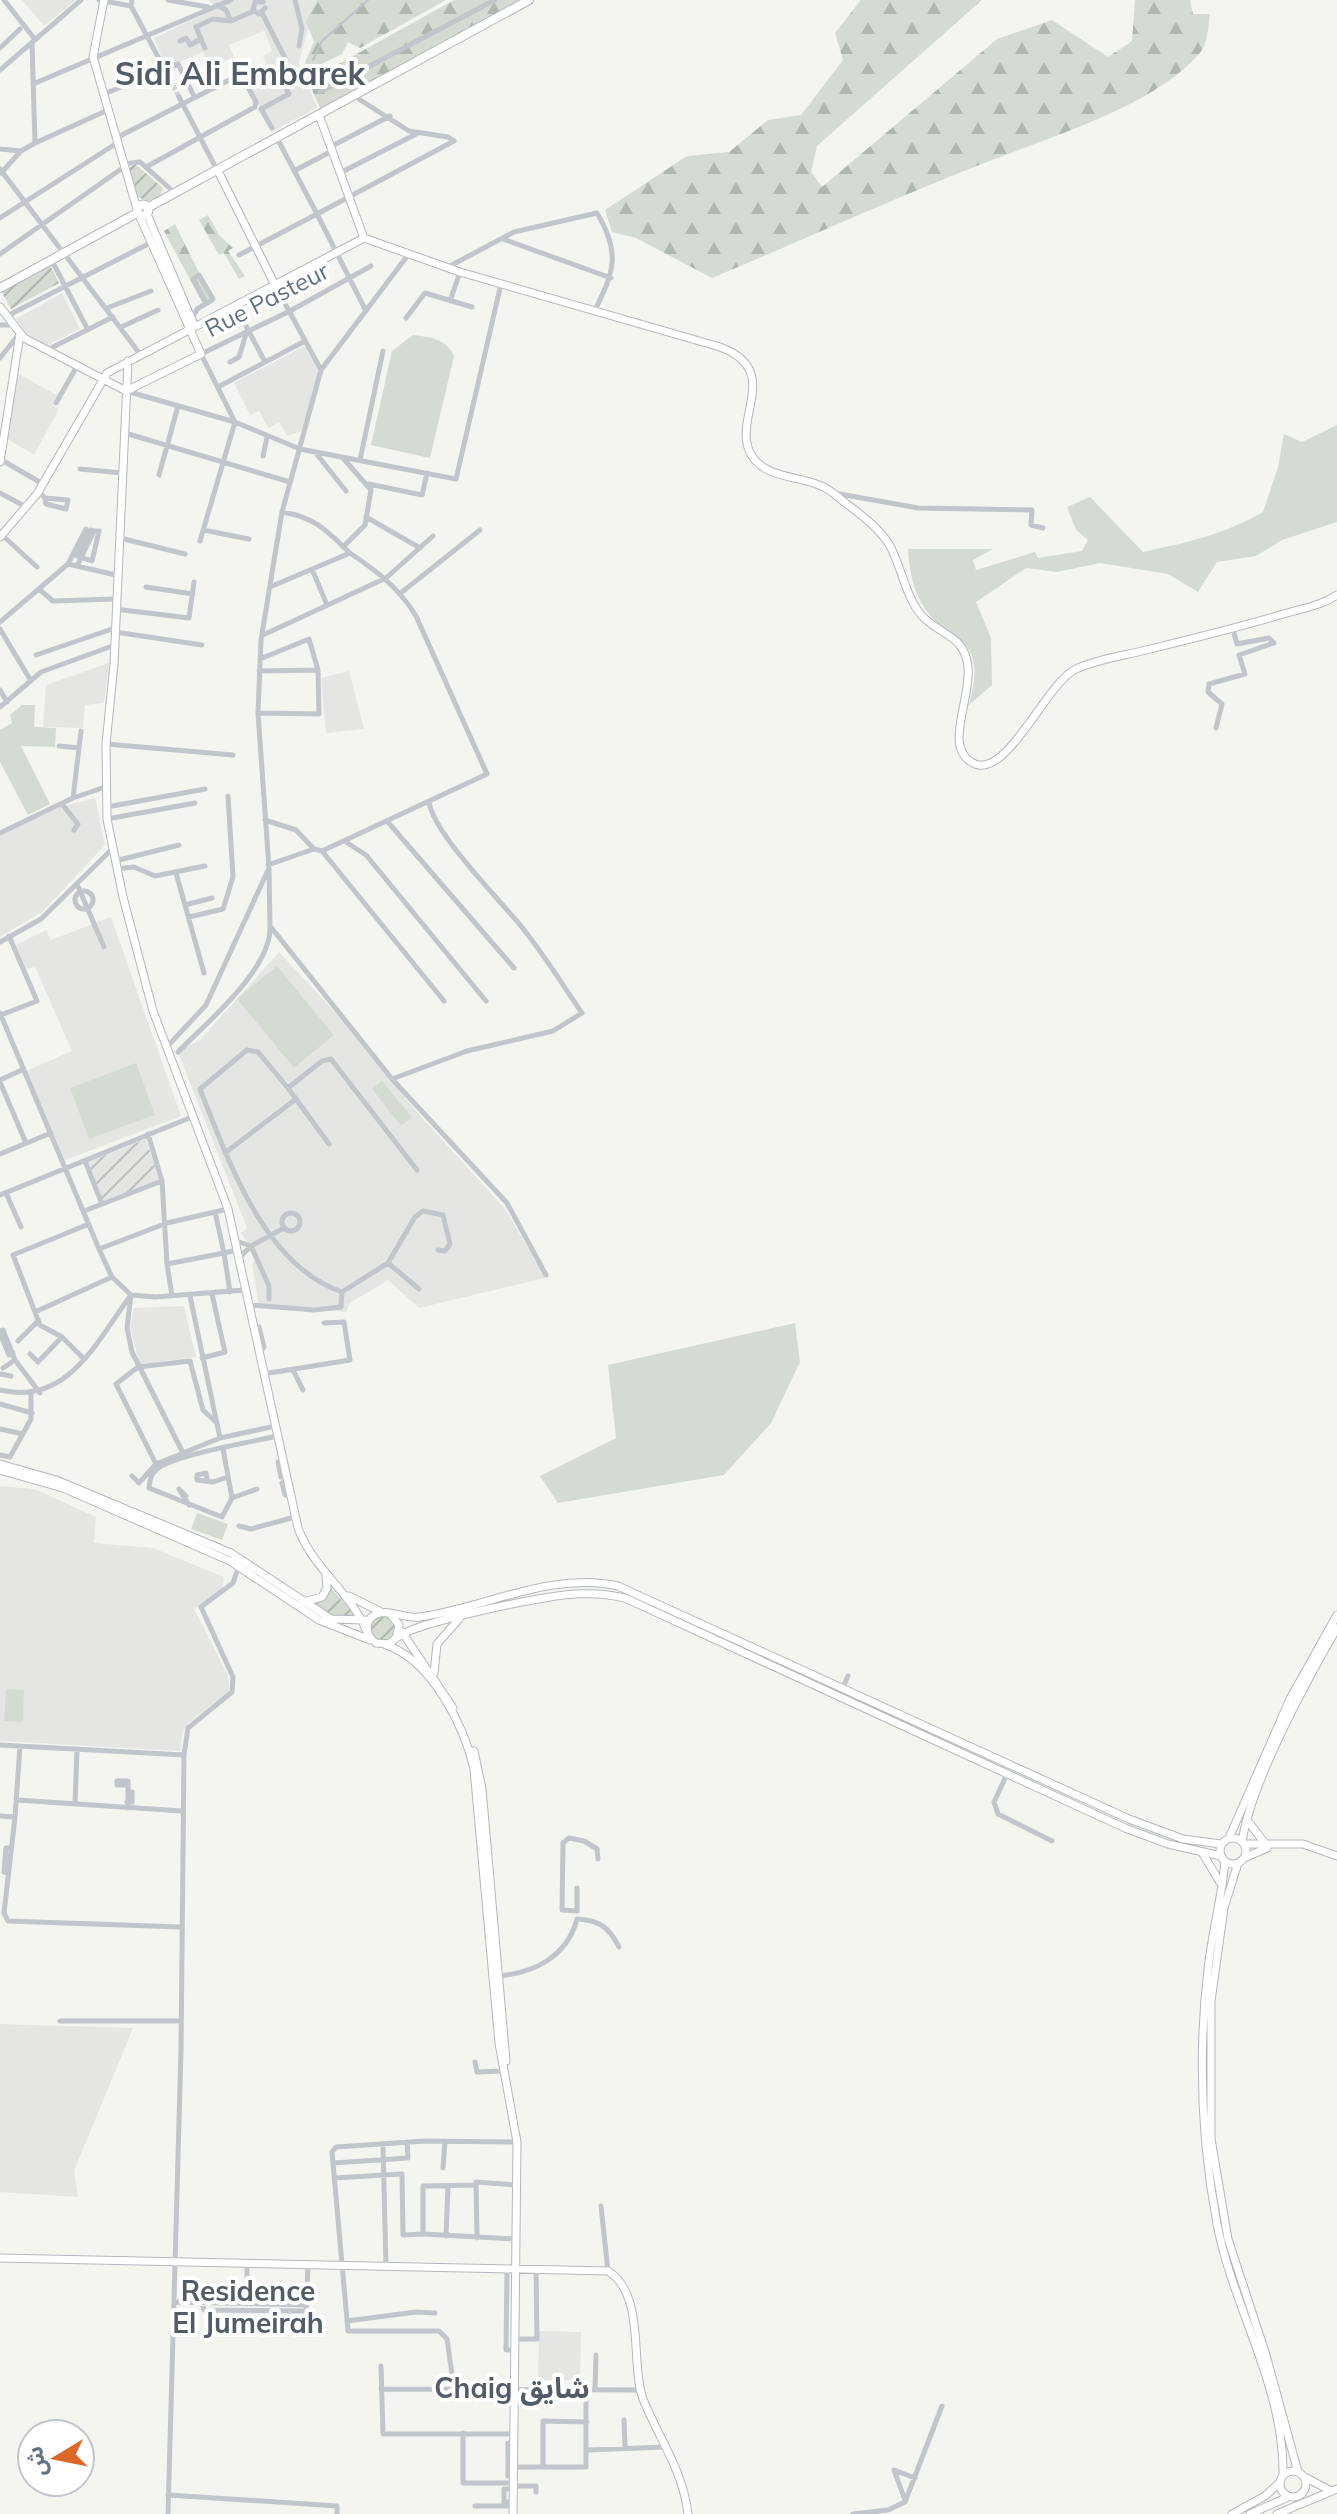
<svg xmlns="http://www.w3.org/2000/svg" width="1337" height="2514" font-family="Mulish,'Noto Sans Arabic',sans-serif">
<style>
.built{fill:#e5e6e4}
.industrial{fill:url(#industrial-furrows)}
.grass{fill:#d5dbd2}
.forest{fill:url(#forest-firs)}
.garden{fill:url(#garden-furrows)}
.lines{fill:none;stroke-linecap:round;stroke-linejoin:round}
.stream{stroke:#bbc5cb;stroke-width:2}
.street-tunnel{stroke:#d0d4d5;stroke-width:5;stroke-dasharray:5 2.5;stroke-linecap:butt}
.secondary-casing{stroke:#b4b8bd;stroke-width:9}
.primary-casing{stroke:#b3b7bb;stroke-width:10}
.street{stroke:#c2c5c9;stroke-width:5}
.secondary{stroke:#fff;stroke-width:7}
.primary{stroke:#fff;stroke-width:8}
.labels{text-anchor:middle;stroke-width:8;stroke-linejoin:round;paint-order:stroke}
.street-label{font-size:24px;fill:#647181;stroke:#fff}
.quarter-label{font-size:28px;font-weight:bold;fill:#525b66;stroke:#fff}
.district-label{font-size:32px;font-weight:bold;fill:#525b66;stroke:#fff}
</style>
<defs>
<pattern id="industrial-furrows" width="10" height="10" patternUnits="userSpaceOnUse" patternTransform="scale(2)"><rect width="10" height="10" fill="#e5e6e4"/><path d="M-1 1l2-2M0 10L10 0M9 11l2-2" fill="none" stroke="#bdbfbe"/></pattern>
<pattern id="forest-firs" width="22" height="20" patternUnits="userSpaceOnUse" patternTransform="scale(2)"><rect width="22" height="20" fill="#d5dbd2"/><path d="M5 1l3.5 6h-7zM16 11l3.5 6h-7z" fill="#b0b6b0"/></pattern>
<pattern id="garden-furrows" width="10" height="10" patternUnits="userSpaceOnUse" patternTransform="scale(2)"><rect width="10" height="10" fill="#d5dbd2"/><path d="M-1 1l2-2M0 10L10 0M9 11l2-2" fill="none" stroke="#b0b6b0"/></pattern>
</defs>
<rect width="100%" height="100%" fill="#f4f5f1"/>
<!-- built -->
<path class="built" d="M22 0H76L44 26Z
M208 0H352L308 29 299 63 317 108 271 132 245 76 267 65 263 56 272 51 264 31 229 45 234 57 211 67 203 52 166 68 154 38 211 11 213 4Z
M62 293 80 329 46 346 28 336 16 319Z
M305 346 319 374 305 430 287 436 279 422 268 428 259 411 250 415 234 383Z
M17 373 57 395 52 405 59 409 34 455 6 438Z
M109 663 104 703 85 705 83 728 43 727 46 685Z
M349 671 364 729 326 733 321 678Z
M95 798 105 845 42 912 0 937V835L61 807Z
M111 917 181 1116 65 1160 26 1071 72 1051 35 967 26 969 16 945 46 930 51 940Z
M279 952 344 1022 416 1111 506 1210 545 1278 419 1308 388 1280 350 1303 346 1312 259 1306 252 1264 259 1258 241 1233 247 1228 178 1052 201 1039Z
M184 1306 196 1357 140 1364 130 1328 134 1308Z
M0 1486 35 1489 96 1517 94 1543 153 1548 224 1577 222 1592 194 1609 228 1676 229 1691 188 1723 182 1733 180 1751 0 1741Z
M0 2024 133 2028 74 2171 78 2197 0 2192Z
M539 2331 581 2332 580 2380H538Z"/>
<!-- industrial -->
<path class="industrial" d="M146 1139 159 1180 103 1201 88 1162Z"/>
<!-- grass -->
<path class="grass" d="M413 335C430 337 447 339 454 356L430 458 371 445 392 351Z
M1337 425V522L1282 540 1256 556 1217 562 1198 592 1168 574 1100 563 1057 572 1026 568 976 602 991 638 992 685 969 705C973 688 979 667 969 650 965 643 952 636 945 630 918 608 910 583 908 549H993L973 560 976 570 1035 552 1038 558 1082 551 1088 540 1076 530 1067 507 1090 497 1143 552C1186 543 1225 534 1263 512L1278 467 1284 434 1302 442Z
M22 705H35L34 727 56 728 55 747 21 746 50 804 28 815 0 762V730L12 723 10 715Z
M277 966 334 1035 294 1068 237 999Z
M136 1063 155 1115 89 1139 70 1088Z
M382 1081 412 1117 401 1126 372 1089Z
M795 1323 800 1362 771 1423 724 1475 558 1503 540 1476 616 1438 608 1365Z
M197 1513 228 1524 222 1540 191 1529Z
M6 1689 24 1690 23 1722 4 1721Z"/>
<!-- forest -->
<path class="forest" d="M317 0H446L360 48 348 42 342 54 307 71 305 62 314 42 306 22Z
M454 0H517L519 3 321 110 308 81Z
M861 0H982L817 146 811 172 822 187 997 39 1052 20 1108 57 1132 41 1135 0H1190L1193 14H1210C1208 27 1208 44 1199 54 1156 104 1059 134 1000 157 903 194 808 238 712 278L636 238 612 232 605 210 687 156 729 152 768 120 801 115 843 60 835 33Z
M208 215 219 235 233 248 228 251 245 276 239 279 224 253 219 255 199 220Z
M175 224 211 297 203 304 164 231Z"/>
<!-- garden -->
<path class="garden" d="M135 164 163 188 160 196 148 201 138 197 129 168Z
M50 265 59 283 11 309 1 291Z
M330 1587 357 1617H336L310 1605 323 1599Z
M370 1629a13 13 0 1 1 26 0a13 13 0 1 1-26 0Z"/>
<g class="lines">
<!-- stream -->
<path class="stream" d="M313 60 322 41 368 0"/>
<!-- street-tunnel -->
<path class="street-tunnel" d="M166 72 179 97"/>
<!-- secondary casing -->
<g class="secondary-casing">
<path id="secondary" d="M104 0 93 57 137 209
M319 115 364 238 460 272 720 347C785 371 729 421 752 456 768 482 810 474 833 493 851 508 878 525 890 546 902 568 906 599 923 617 933 627 947 633 957 642 991 675 933 746 975 764 1008 777 1047 682 1076 669 1097 659 1123 656 1146 650 1191 639 1236 628 1280 615 1299 609 1321 606 1337 595
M218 171 275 285
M147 214 194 325
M0 307 24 338 126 391
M128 361 114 664 106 744 107 819 123 897 153 1011 228 1209 298 1528C313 1569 351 1592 367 1632
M126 391 201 354 139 215
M0 462 20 334
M0 537 37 494 107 373 364 238
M0 1464 56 1480 231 1553 331 1619 365 1620
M0 1470 63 1488 230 1561 319 1620 370 1640
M349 1596 381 1612
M303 1602 322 1597 327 1588 326 1575
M391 1615 399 1625 396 1638 389 1644 376 1643C366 1636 362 1620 377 1614 388 1609 406 1619 419 1617 485 1608 551 1571 618 1586L1129 1819 1183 1839 1221 1844
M402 1632 453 1708
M398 1637C416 1622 547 1595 575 1594 592 1593 608 1594 625 1598L1125 1828 1168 1844 1221 1856
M386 1645C431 1660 464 1725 474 1769L499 2043 517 2142 513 2514
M434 1673 437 1644 459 1619
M474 1751 482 1789 506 2061
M1247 1820 1267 1846
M1220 1851a13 13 0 1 1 26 0a13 13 0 1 1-26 0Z
M1229 1838 1290 1699 1337 1615
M1242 1842C1251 1782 1306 1682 1337 1628
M1244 1844H1303L1337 1856
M1203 1854 1221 1884
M1244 1858 1267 1848
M1225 1861C1222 1897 1212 1933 1208 1969 1198 2054 1201 2139 1217 2224 1233 2308 1285 2388 1283 2476
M1238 1863 1224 1908 1211 2001V2139L1228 2239 1266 2355 1298 2472
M0 2258 608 2271C646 2295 630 2364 643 2399 659 2439 683 2470 688 2514
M1280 2484a13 13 0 1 1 26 0a13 13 0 1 1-26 0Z
M1303 2476 1331 2491
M1232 2514 1265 2496 1280 2482
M1250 2514 1288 2497
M1277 2514 1337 2489"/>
</g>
<!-- primary casing -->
<g class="primary-casing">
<path id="primary" d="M137.5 210a5.5 5.5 0 1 1 11 0a5.5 5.5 0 1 1-11 0Z
M147 208 529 0
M0 288 137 213"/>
</g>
<!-- street -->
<path class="street" d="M4 0 34 38
M99 0 131 6
M132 0 131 6 165 70
M168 0 208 7
M295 0 302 29 299 46
M263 2H255L253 10 259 14 265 8
M217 5 226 10 231 21
M262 13 286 60 279 75 289 94 261 109 272 128
M201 39 205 48
M180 41 186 38 190 45 201 39 196 27 213 19 231 21 254 11
M0 48 20 29
M0 70 81 0
M33 84 231 0
M320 92 495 0
M104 94 178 64 194 96
M354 96 409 131 448 137 454 141
M179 97 217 170
M116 138 241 74 256 102 255 107 146 167
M277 138 317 214 454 141
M35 143 108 110
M330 147 390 116
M0 149 21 151
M123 164 140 162 174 192
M0 169 140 354
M294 171 332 151
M1 173 21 151 35 143 32 43
M340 173 418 133
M0 218 117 143
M503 239 611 278
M0 254 124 167
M239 255 317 214 366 311
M52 261 88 330
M448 267 514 232 597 213C621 253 614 272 595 310
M275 285 321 370
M450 301 460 272
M235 305 265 362
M107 308 151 291
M7 316 152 242
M406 318 425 293 472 307
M192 319 197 309 212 300 213 299 199 275 193 279 206 303
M0 325H12
M121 327 158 310
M47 350 113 317
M0 358 19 334
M230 362 239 357 246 334
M218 387 305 341
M126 391 235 422 300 449 456 479 501 284
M56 403 77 366
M125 433 290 482
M315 452 346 491
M263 456 267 437
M343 458 371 490 365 525 343 547
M0 459 43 484
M360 460 383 351
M80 469 122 473
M159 475 178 406
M369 484 422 495 427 473
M39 492 45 498 68 500 66 509 46 504 45 498
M0 493 26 507
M834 493 918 508 1032 510 1031 525 1043 528
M282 512C315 517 327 531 350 553
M366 517 420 548
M203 530 249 539
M2 535 37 567
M120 538 185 554
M200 541 235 422 201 354 290 311 371 266
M68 564 86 529
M77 566 94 531 91 530 77 556 92 561 99 531H94
M312 569 327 605
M146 587 193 594
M39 589 53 601 115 599
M402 592 480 530
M115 609 189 618 194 582
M0 622 68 564 116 575
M0 629 31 681
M115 632 202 645
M263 635 386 578 433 536
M36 655 115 628
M259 671 318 670
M0 690 7 702
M0 707 41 672 115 645
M258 713 319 714 318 670 309 639 260 659
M1216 728 1222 704 1208 692 1209 684 1245 674 1239 655 1274 643 1269 638 1237 644 1233 629
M106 744 233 755
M59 746 79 748
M73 798 81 731
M62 804 78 824 74 830
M107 807 205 789
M107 819 195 803
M265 820 296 830 314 849 322 851 487 774 416 616C398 587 378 572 350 553L270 587
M387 821 514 968
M0 833 73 798 105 787
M346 842 366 855 486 1001
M322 851 444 1001
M115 861 179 845
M268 865 314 849
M117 869 134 867 155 876 205 866
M269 870 270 926 392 1079 507 1203 546 1275
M176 873 204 973
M77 884 104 947
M75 900a9 9 0 1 1 18 0a9 9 0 1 1-18 0Z
M185 905 212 898
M189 917 223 909 233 877 228 796
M0 942 41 919 112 849
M0 1013 99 1249 112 1277 131 1295C96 1342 68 1406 0 1390
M1 1015 37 1001 9 936
M166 1048 206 1005 269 868 258 713 261 640 282 512 321 370 408 255
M178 1052C206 1023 271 970 270 927
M392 1079 467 1051 553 1031 582 1013C562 984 543 953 521 926 499 899 432 832 429 801
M0 1080 24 1069
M0 1082 26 1143
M288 1088 329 1144
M148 1134 162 1181 167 1264
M225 1153 296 1099
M0 1154 51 1133
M85 1161 102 1204
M6 1193 21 1227
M0 1195 192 1117
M84 1211 162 1181
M215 1212 224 1253 237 1250
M282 1222a9 9 0 1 1 18 0a9 9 0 1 1-18 0Z
M89 1224 13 1255 35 1312 112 1277
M236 1241 251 1246 269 1286V1299
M99 1249 167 1223 228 1209
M238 1259 251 1246 284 1228
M388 1263 419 1289
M342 1292C263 1265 228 1159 200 1089L247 1050 258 1052 288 1088 322 1061 331 1059 417 1170
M172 1296 167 1264 224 1253 230 1292
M190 1296 220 1438
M250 1305 314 1310 341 1307 342 1292 388 1263 415 1217 423 1211 443 1215 450 1244 445 1251 438 1250
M35 1312 40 1325 62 1337 83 1358
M0 1331 3 1330 15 1360
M254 1331 259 1327 264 1347 260 1352
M0 1333 9 1355 13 1353
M18 1341 38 1321
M30 1354 38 1362 62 1337
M202 1358 225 1352 212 1294
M3 1368 15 1360 40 1393
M293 1370 303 1390
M0 1374 11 1376
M263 1374 350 1360 344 1322 324 1323
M0 1404 32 1413
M217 1423 203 1410 190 1361 138 1367 116 1384 156 1464 220 1438 275 1426
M0 1429 23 1434
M223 1449 232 1498 222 1517 149 1488C150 1481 150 1475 156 1470 172 1455 252 1442 277 1436
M182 1451 132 1352 127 1328 131 1295 155 1297 245 1290
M0 1455 10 1457 31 1419V1395
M283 1461 278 1462 281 1477 286 1476
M132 1476 139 1483 156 1464
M207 1479 206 1473 197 1475V1480L213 1482 228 1477
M287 1482 282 1483 285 1495 290 1494
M186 1496 179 1489 189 1505
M232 1498 257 1489
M239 1526 251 1529 295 1517
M843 1687 848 1676
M0 1745 184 1755
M1008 1772 994 1802 998 1814 1052 1841
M117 1781H128V1785H117Z
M17 1800 182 1811
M127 1802H132V1792H128
M75 1804 77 1749
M128 1808V1785
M0 1816 15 1817 20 1746
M15 1817 4 1913 8 1921 180 1927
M8 1873 4 1872 6 1848H11
M577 1888V1911
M577 1911 562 1910 563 1843 569 1838 584 1841 597 1849 598 1859
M496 1976C533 1974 567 1957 577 1919 599 1920 609 1927 619 1947
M60 2021H181
M475 2062 477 2072 505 2071
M383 2144 386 2267
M333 2163 408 2158 407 2142
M443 2168 445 2141
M334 2178 402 2174 403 2235 423 2234
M476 2185 423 2186V2234L516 2239
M601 2206 608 2271
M446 2236 448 2186
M477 2238 476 2182 516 2185
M507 2269 506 2350H513
M175 2302 307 2305
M202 2303 204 2310 306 2311 308 2266
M247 2304V2265
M347 2321 416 2312 435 2313
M515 2339H537L536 2269
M381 2366 383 2434H513
M381 2389 640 2390
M454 2389 447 2339 439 2331H348L332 2152 336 2147 425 2141 517 2142
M595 2390 596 2355
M624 2420 625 2448
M463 2433V2483H513
M587 2450 666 2447
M513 2467H586V2390
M543 2467V2421L587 2422
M513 2476H508V2443H513
M513 2486H536V2492
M513 2489H504V2502H513
M168 2495 337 2506V2514
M905 2500 894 2470 915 2478
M475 2506H513
M168 2514 181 2050 184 1755 188 1728 232 1692 233 1677 201 1607 233 1583 239 1565
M853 2514 888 2510 905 2502 942 2406"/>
<!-- secondary -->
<use href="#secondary" class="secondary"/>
<!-- primary -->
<use href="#primary" class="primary"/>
</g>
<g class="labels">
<!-- street labels -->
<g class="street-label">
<text transform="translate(267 300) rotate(-27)" y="8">Rue Pasteur</text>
</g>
<!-- quarter labels -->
<g class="quarter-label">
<text x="248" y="2301">Residence<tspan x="248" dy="32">El Jumeirah</tspan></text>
<text x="512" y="2398">Chaig شايق</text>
</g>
<!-- district labels -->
<g class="district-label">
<text x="240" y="85">Sidi Ali Embarek</text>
</g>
</g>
<!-- north arrow -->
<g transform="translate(56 2458) rotate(260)"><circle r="38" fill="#ffffff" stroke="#c1c6cd" stroke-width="2"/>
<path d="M0-6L14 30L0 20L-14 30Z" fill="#de6627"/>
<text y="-12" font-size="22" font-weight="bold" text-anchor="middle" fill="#647181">ش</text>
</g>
</svg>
